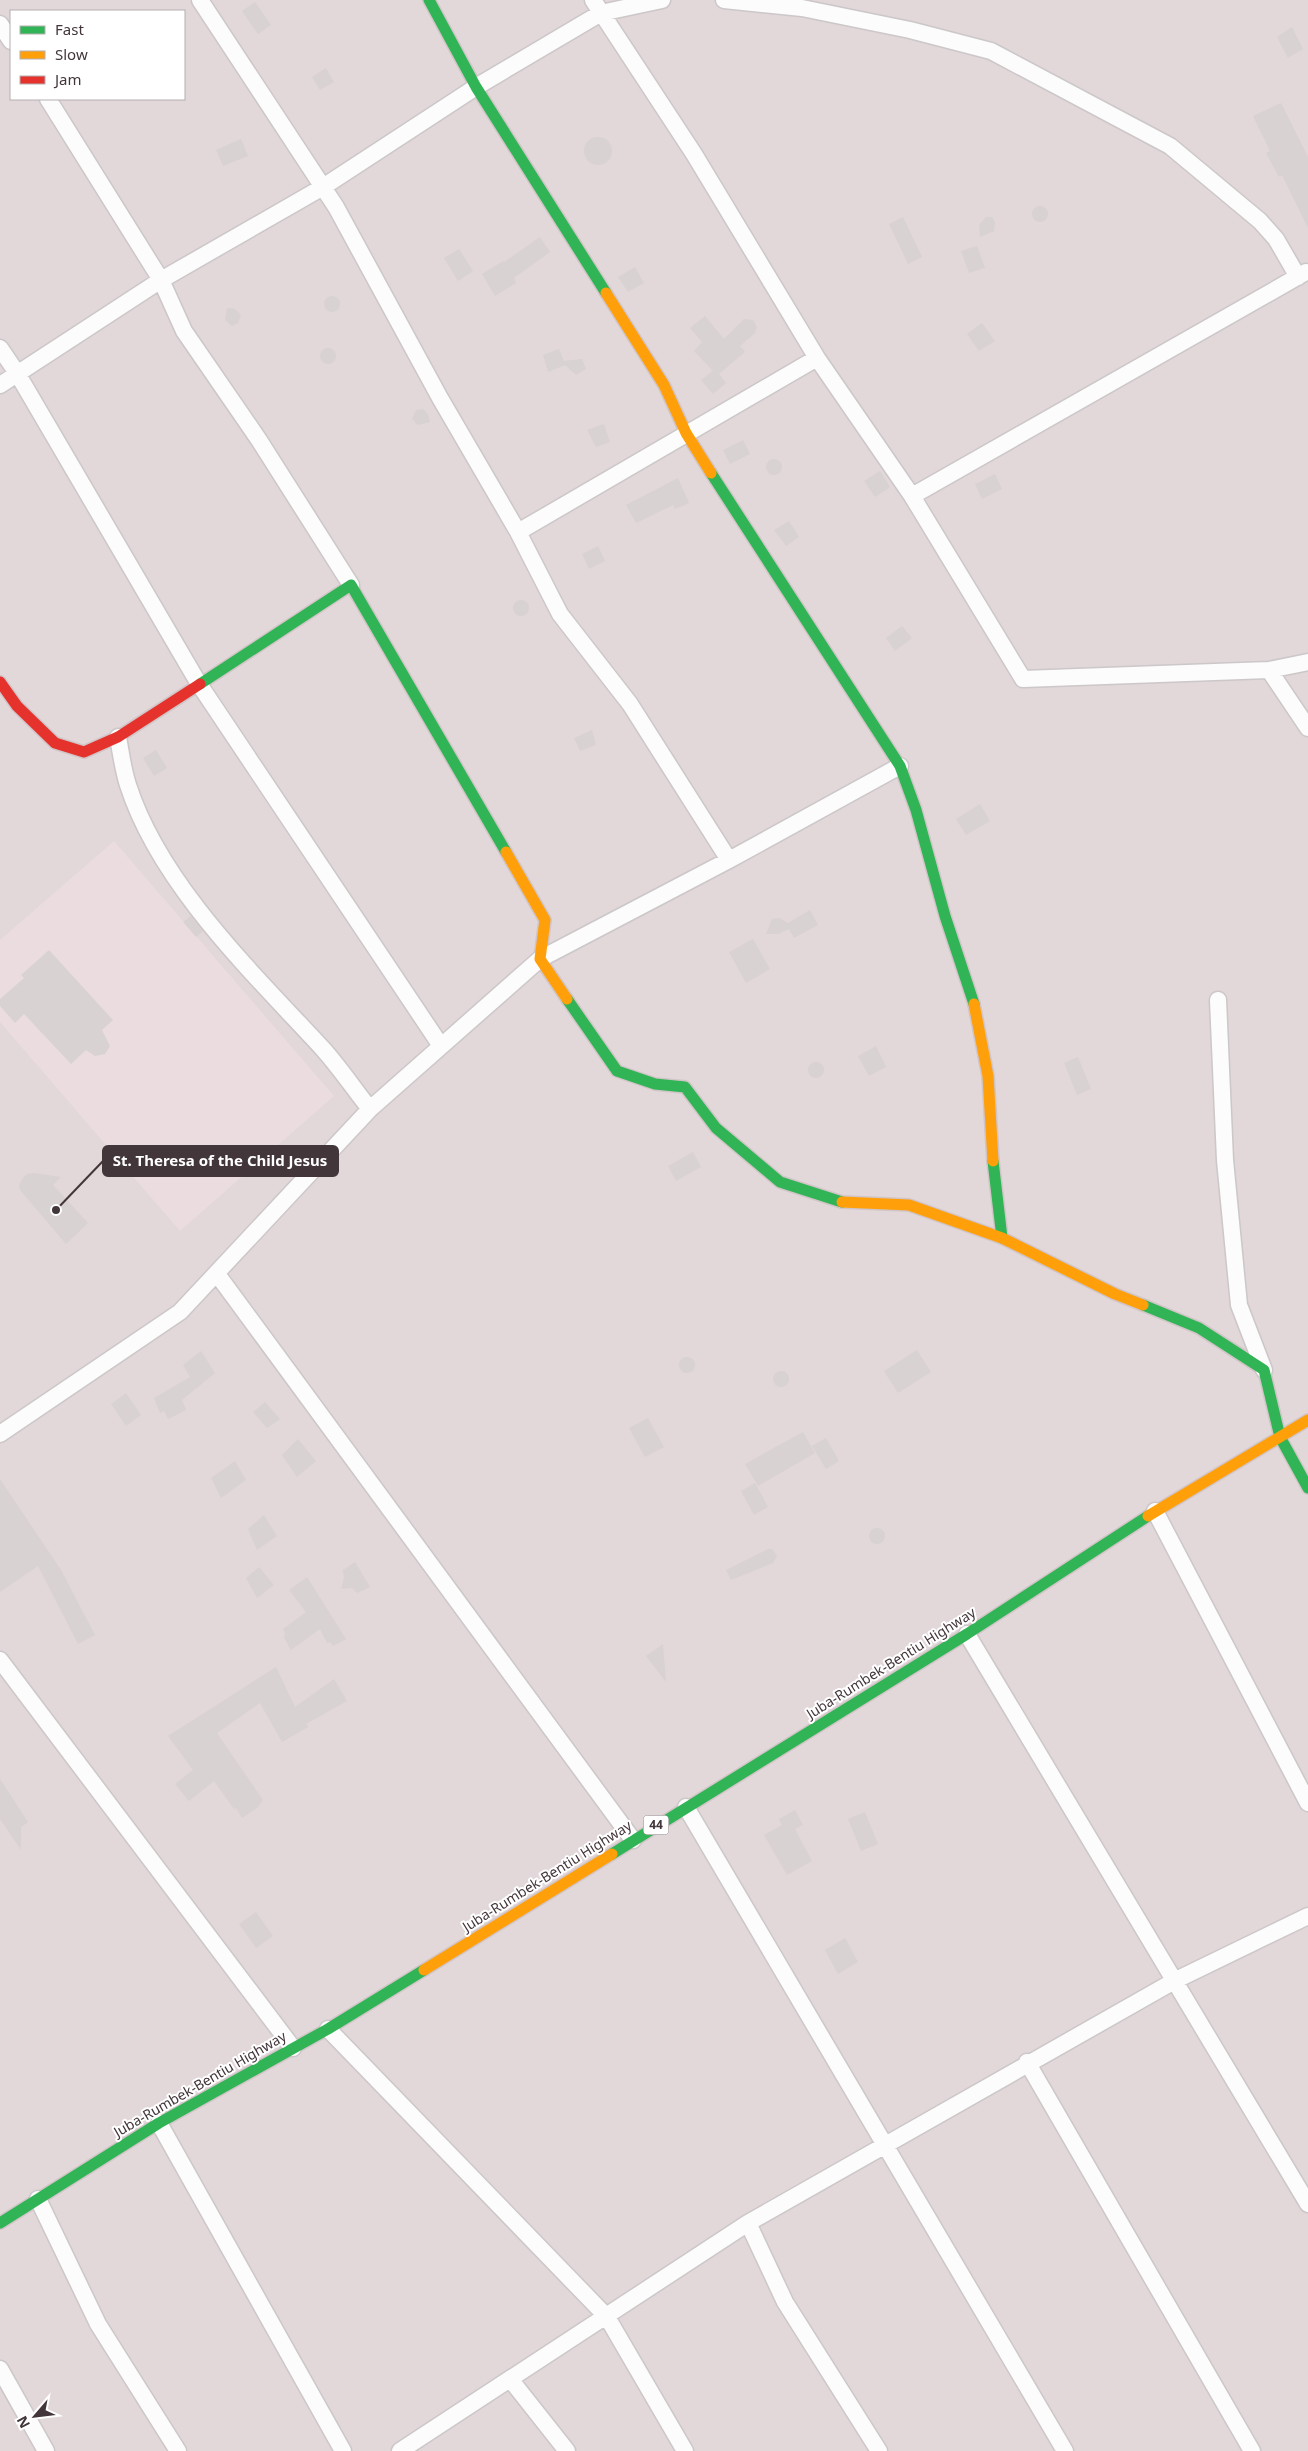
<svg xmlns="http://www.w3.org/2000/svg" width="1308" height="2451" font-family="'Noto Sans',sans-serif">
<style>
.residential{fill:#e2d7d9;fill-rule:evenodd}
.education{fill:#ebdcdf}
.building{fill:#d8d2d3}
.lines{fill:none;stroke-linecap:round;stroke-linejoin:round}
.street-casing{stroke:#ccc7c8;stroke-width:19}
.fast-casing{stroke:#d1c5c7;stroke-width:14}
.slow-casing{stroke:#d1c5c7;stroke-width:14}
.jam-casing{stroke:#d1c5c7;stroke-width:14}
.street{stroke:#fcfcfc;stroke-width:16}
.fast{stroke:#30b455;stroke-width:11}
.slow{stroke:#ff9f0a;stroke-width:11}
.jam{stroke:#e5322d;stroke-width:11}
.labels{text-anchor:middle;stroke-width:4;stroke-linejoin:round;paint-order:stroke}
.shield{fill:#fff;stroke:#7b7275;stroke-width:1}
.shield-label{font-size:12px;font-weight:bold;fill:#43363a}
.street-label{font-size:14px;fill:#43363a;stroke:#fff}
.leader{fill:none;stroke:#43363a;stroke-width:2}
.callout-dot{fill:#43363a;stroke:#fff;stroke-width:2}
.callout{fill:#43363a;stroke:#43363a;stroke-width:2}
.callout-label{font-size:15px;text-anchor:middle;font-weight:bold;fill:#fff}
</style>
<rect width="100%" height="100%" fill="#eee9ea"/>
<!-- residential -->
<path class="residential" d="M0 0H1308V2451H0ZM11 11H184V99H11Z"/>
<!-- education -->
<path class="education" d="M114 841 334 1096 180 1231 0 1022V940Z"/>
<!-- building -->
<path class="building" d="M255 2 271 25 258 34 242 11Z
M1292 27 1303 49 1288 58 1277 37Z
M326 68 334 82 320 90 312 77Z
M1281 103 1308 157V228L1282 175 1279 177 1266 153 1270 151 1253 116Z
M584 151a14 14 0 1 1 28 0a14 14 0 1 1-28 0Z
M241 139 248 156 223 166 216 150Z
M1032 214a8 8 0 1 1 16 0a8 8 0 1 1-16 0Z
M903 217 922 257 908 264 889 224Z
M986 217H992L995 222 994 231 980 237 979 225Z
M540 237 550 252 514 278 516 283 495 296 482 274 503 261 504 262Z
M977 246 985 268 969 273 961 251Z
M459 249 473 271 458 281 444 258Z
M635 267 644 283 628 292 618 277Z
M324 304a8 8 0 1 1 16 0a8 8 0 1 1-16 0Z
M227 308 235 309 241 315 238 323 232 326 225 320Z
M705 316 724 339 744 319 753 320 757 327 755 333 740 346 745 352 719 374 726 383 713 394 701 380 713 371 694 351 702 342 690 328Z
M982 323 995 341 979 351 967 334Z
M320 356a8 8 0 1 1 16 0a8 8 0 1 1-16 0Z
M559 349 564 361 582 359 586 369 576 375 565 365 548 372 543 355Z
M423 409 428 414 430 422 418 425 412 419 416 410Z
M604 424 610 442 596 447 587 430Z
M743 440 750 454 730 464 723 450Z
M766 467a8 8 0 1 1 16 0a8 8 0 1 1-16 0Z
M880 471 890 487 875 497 864 481Z
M995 474 1002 489 982 499 975 484Z
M678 478 689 503 675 509 673 505 636 523 626 505Z
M789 521 799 537 786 546 774 530Z
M598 546 605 561 589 569 582 554Z
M513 608a8 8 0 1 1 16 0a8 8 0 1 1-16 0Z
M902 626 912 638 895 651 886 638Z
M592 730 596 745 580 751 574 738Z
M156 750 167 768 154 776 143 758Z
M980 804 990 821 966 835 956 819Z
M810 910 818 925 794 938 789 929 778 934H766L772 919 779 918 788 923Z
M191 916 203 931 196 937 183 922Z
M753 939 770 969 746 983 729 952Z
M49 950 113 1020 102 1030 110 1046 105 1054 95 1056 86 1050 71 1064 24 1014 15 1023 0 1006V999L24 978 21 975Z
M876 1046 886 1067 869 1076 858 1056Z
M1078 1057 1091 1089 1077 1095 1064 1063Z
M808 1070a8 8 0 1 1 16 0a8 8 0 1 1-16 0Z
M693 1152 701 1167 676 1181 668 1166Z
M34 1173 61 1177 53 1185 88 1223 66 1244 20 1190 19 1185 22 1179 27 1174Z
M917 1350 931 1372 898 1393 884 1371Z
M201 1351 215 1373 182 1400 186 1410 168 1419 164 1411 160 1413 154 1398 190 1377 183 1365Z
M679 1365a8 8 0 1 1 16 0a8 8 0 1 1-16 0Z
M773 1379a8 8 0 1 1 16 0a8 8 0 1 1-16 0Z
M126 1393 141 1415 126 1426 111 1404Z
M265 1402 280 1419 267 1428 253 1412Z
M648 1418 664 1447 645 1457 629 1428Z
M803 1432 815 1453 758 1486 745 1464Z
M826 1438 839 1461 826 1469 812 1446Z
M298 1439 316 1461 297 1477 282 1455Z
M235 1461 246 1480 221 1498 211 1478Z
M0 1479 61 1570 95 1635 78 1644 38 1566 0 1592Z
M755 1483 768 1507 754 1515 741 1491Z
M264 1515 277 1536 257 1550 248 1529Z
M869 1536a8 8 0 1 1 16 0a8 8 0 1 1-16 0Z
M768 1549H772L777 1556 773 1563 731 1580 726 1570Z
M355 1562 370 1587 357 1593 352 1588 341 1589 344 1578 343 1570Z
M259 1567 274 1585 257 1598 246 1578Z
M307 1577 346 1639 333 1646 330 1642 327 1643 320 1629 291 1650 284 1638 285 1633 283 1629 306 1612 289 1590Z
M663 1644 666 1682 646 1656Z
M276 1667 295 1707 334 1679 347 1701 306 1724 308 1727 282 1742 260 1703 217 1733 263 1800 257 1808 242 1818 236 1808 234 1809 214 1781 189 1801 175 1784 193 1770 168 1736Z
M0 1779 28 1822 21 1827V1850L0 1819Z
M795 1810 803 1825 795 1829 812 1861 787 1875 764 1835 782 1825 779 1819Z
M865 1812 878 1844 861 1851 848 1819Z
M256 1912 273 1936 256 1948 239 1924Z
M845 1938 858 1962 838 1974 825 1950Z"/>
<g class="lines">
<!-- street casing -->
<g class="street-casing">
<path id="street" d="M200 0 336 207 440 398 518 532 560 614 630 704 729 860
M593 0 694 154 817 358 912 496 1023 679 1269 670 1308 662
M724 0 802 8 910 30 991 51 1170 146 1260 221 1276 239 1298 277
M0 24 11 41
M48 99 161 280 184 331 259 440 351 585
M0 348 17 373 199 684 441 1046
M0 385 161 280 323 187 476 87 601 13 662 0
M912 496 1306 272
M518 532 817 358
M1269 670 1308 728
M118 737C121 753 123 770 128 785 160 885 254 974 323 1049 340 1068 354 1089 370 1109
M1218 1000 1225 1160 1239 1305 1264 1370
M217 1274 633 1840
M0 1434 180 1312 370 1109 540 959 729 860 900 766
M1155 1511 1308 1803
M967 1634 1308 2204
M0 1660 293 2048
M686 1807 1065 2451
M328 2029 607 2317 685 2451
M1027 2062 1252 2451
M159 2123 343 2451
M38 2199 98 2324 178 2451
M748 2223 785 2302 879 2451
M0 2369 46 2451
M510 2379 567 2451
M400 2451 748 2223 1176 1980 1308 1916"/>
</g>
<!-- fast casing -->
<g class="fast-casing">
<path id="fast" d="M429 0 476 87 606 293
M711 473 900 766 916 810 945 916 974 1004
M200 684 351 585 506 852
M567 999 617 1071 655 1084 685 1087 716 1128 780 1182 842 1202
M993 1161 1002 1238
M1143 1305 1199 1328 1264 1370 1280 1437 1308 1488
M612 1854 967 1634 1148 1516
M0 2223 159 2123 328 2029 424 1970"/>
</g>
<!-- slow casing -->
<g class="slow-casing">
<path id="slow" d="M606 293 664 385 686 433 711 473
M506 852 545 920 540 959 567 999
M974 1004 988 1076 993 1161
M842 1202 909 1205 1002 1238 1115 1294 1143 1305
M1148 1516 1308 1420
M424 1970 612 1854"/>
</g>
<!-- jam casing -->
<g class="jam-casing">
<path id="jam" d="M0 682 17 706 55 743 84 752 118 737 200 684"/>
</g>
<!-- street -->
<use href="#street" class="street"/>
<!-- fast -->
<use href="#fast" class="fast"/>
<!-- slow -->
<use href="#slow" class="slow"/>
<!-- jam -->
<use href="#jam" class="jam"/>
</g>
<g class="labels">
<!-- shield labels -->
<rect class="shield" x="643.5" y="1815.5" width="25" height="19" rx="4"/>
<g class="shield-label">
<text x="656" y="1829">44</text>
</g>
<!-- street labels -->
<g class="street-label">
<text transform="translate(891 1663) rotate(-32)" y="5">Juba-Rumbek-Bentiu Highway</text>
<text transform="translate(547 1876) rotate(-32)" y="5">Juba-Rumbek-Bentiu Highway</text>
<text transform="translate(200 2084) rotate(-30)" y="5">Juba-Rumbek-Bentiu Highway</text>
</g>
</g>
<!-- callouts -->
<path class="leader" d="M56 1210L103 1161"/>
<circle class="callout-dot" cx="56" cy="1210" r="5"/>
<rect class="callout" x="103" y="1146" width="235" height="30" rx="5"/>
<g class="callout-label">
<text x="220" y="1166">St. Theresa of the Child Jesus</text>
</g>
<!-- legend -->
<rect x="10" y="10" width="175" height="90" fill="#ffffff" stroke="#b4afb0"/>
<rect x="20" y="26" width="25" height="8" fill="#30b455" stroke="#b4afb0"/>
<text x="55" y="35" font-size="15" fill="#43363a">Fast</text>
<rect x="20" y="51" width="25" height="8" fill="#ff9f0a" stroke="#b4afb0"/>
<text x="55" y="60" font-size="15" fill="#43363a">Slow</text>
<rect x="20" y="76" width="25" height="8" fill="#e5322d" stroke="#b4afb0"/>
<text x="55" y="85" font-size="15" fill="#43363a">Jam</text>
<!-- north arrow -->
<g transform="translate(35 2416) rotate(242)" stroke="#ffffff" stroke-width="4" paint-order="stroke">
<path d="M0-4L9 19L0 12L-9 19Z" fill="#43363a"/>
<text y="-8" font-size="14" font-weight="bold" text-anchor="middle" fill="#43363a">N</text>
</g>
</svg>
